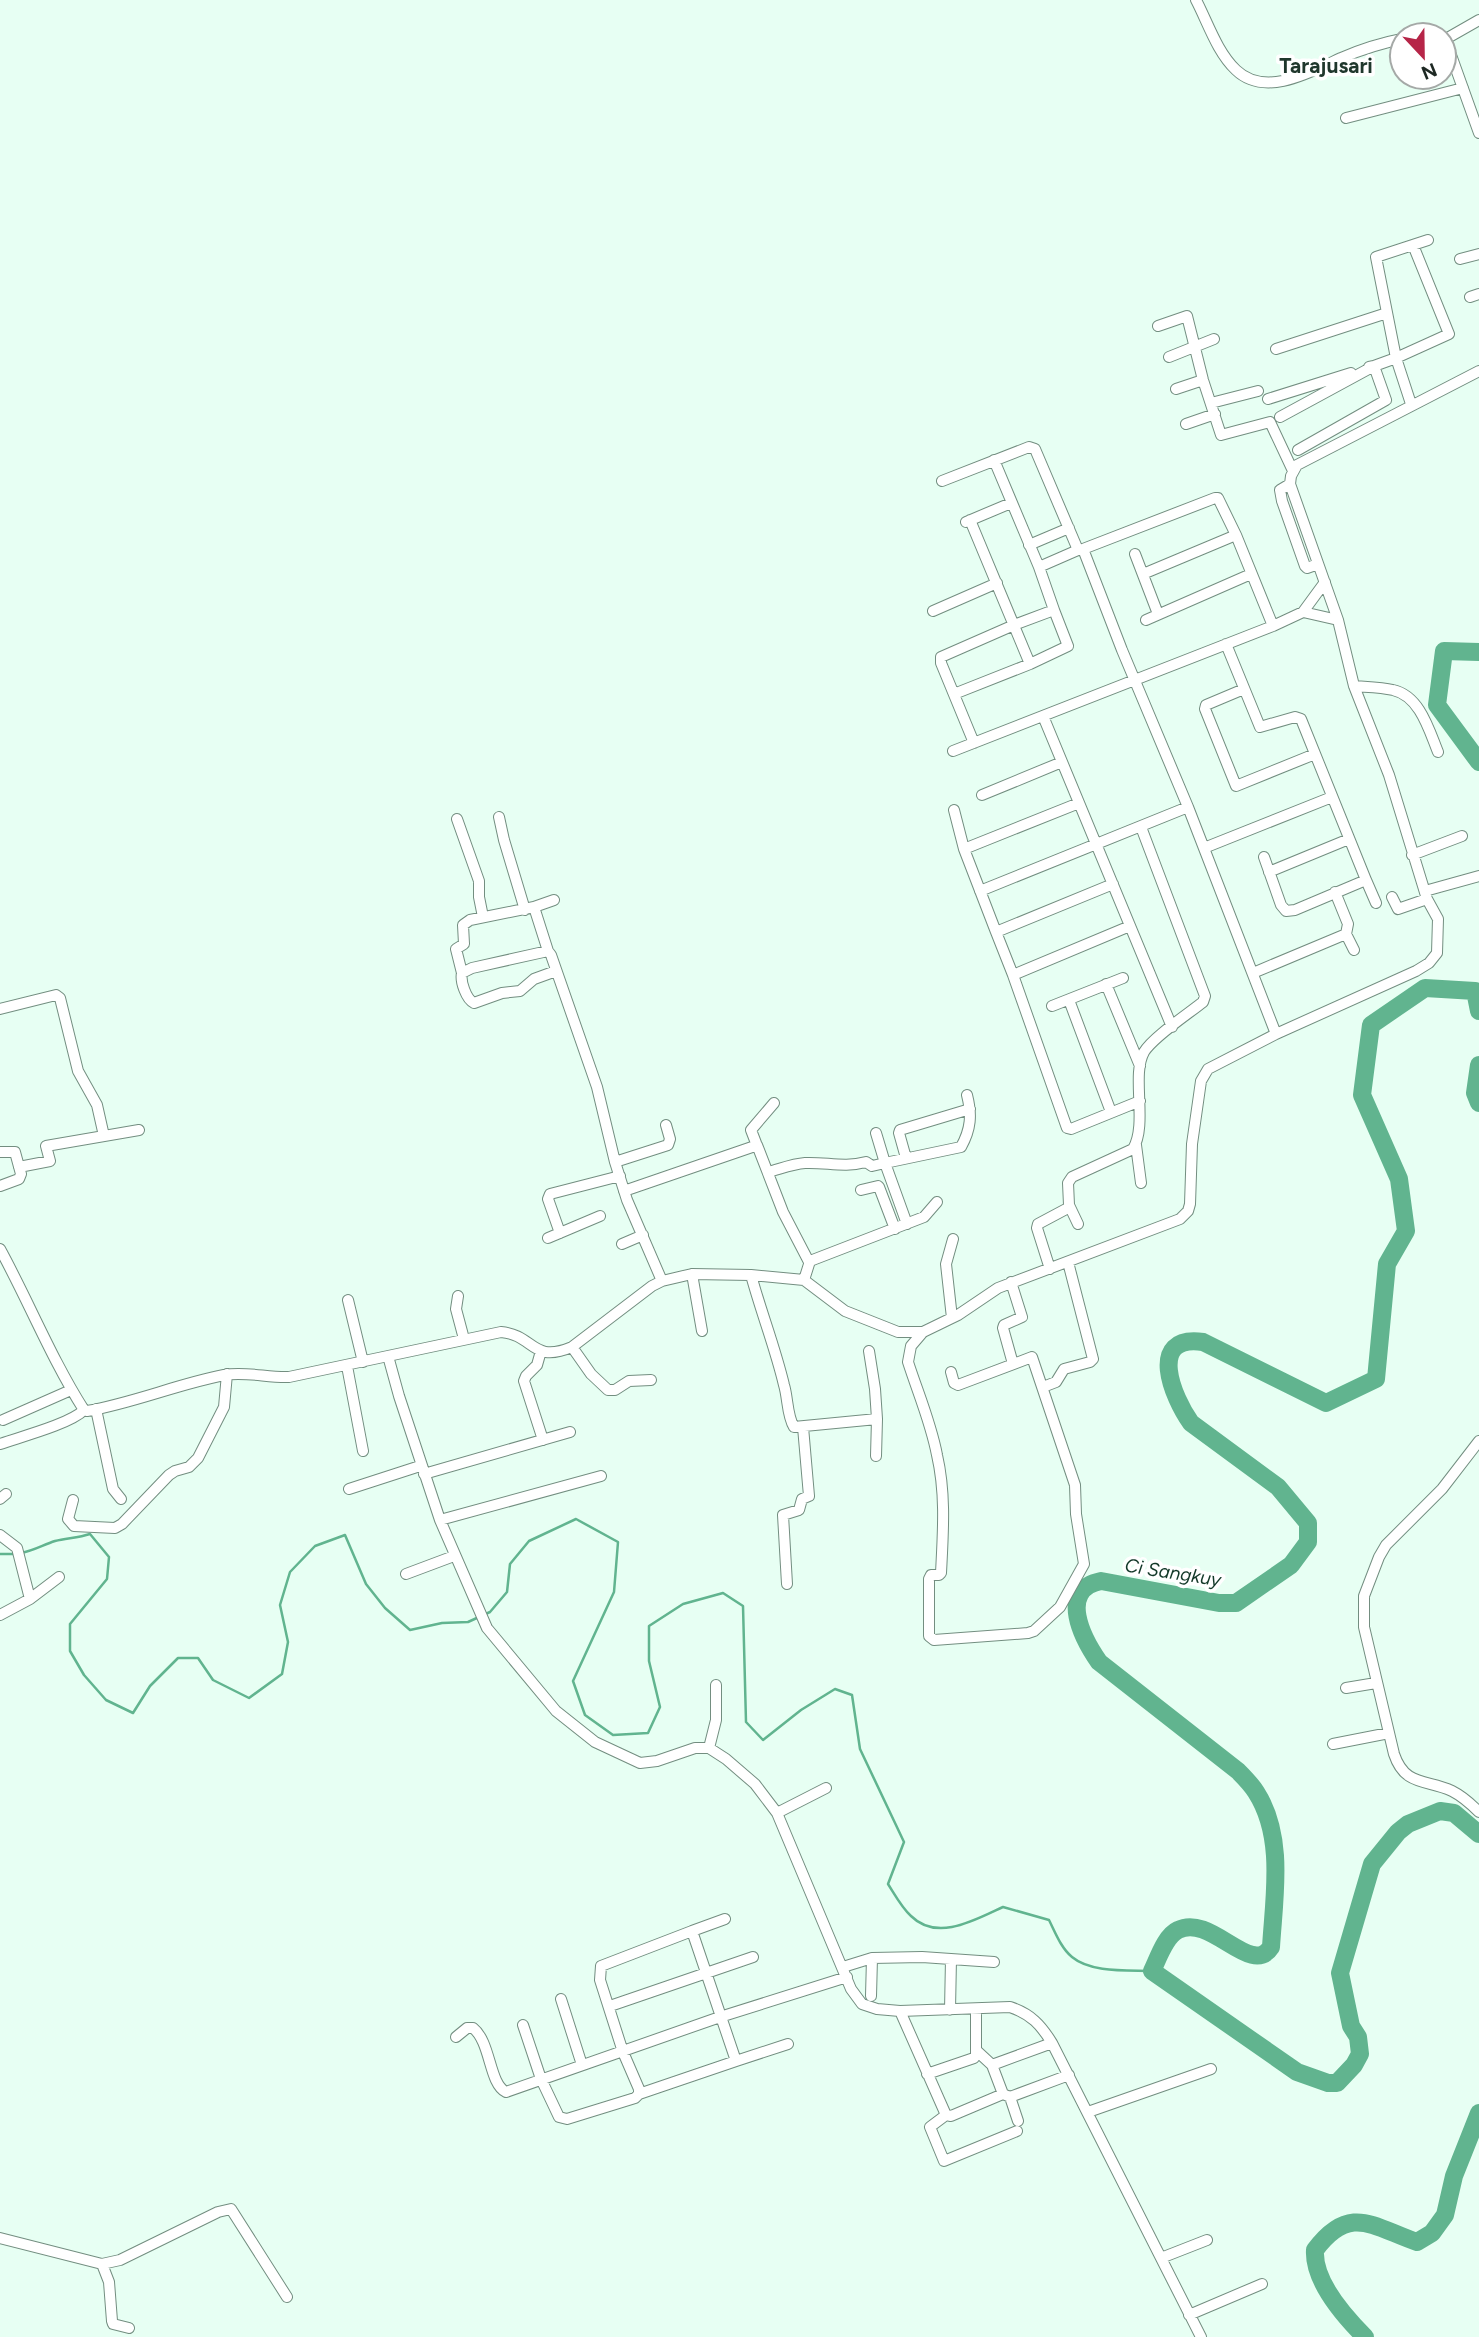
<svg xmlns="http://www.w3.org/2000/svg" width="1479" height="2337" font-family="Figtree,sans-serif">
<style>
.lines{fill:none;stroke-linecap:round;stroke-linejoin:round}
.stream{stroke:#61b48f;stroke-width:2.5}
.river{stroke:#61b48f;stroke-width:18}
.minor-casing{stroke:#738e80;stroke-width:12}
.minor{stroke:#fff;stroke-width:10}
.labels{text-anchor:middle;stroke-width:7;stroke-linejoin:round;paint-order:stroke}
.water-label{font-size:19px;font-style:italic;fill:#133929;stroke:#fff}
.quarter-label{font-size:21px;font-weight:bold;fill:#1f372c;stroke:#fff}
</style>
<rect width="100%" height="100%" fill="#e7fff3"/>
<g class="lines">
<!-- stream -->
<path class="stream" d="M21 1553C33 1551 43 1545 55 1541 66 1538 78 1538 90 1534L109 1557 107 1579 70 1624V1651L84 1675 106 1700 133 1713 150 1686 178 1658H198L213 1680 249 1698 282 1674 288 1642 280 1605 290 1572 315 1546 345 1535 366 1584 385 1608 410 1630 442 1623 468 1622 490 1612 507 1592 510 1564 529 1541 576 1519 618 1542 614 1592 573 1681 585 1715 613 1735 648 1733 660 1707 649 1661V1626L683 1604 723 1593 743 1606 746 1722 763 1740 801 1710 835 1689 852 1695 860 1749 904 1842 888 1884C895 1895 902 1908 911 1916 937 1942 975 1920 1003 1907L1049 1920C1055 1932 1061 1948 1072 1957 1091 1973 1128 1970 1152 1971
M0 1554H14"/>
<!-- river -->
<path class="river" d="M1479 652 1444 651 1437 705 1479 762
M1479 1011 1475 991 1425 988 1371 1025 1362 1095 1399 1179 1406 1231 1387 1264 1376 1379 1326 1403 1203 1342C1146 1334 1173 1398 1191 1423L1278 1487 1308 1523V1542L1291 1565 1236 1603H1219L1101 1581C1057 1590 1083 1639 1099 1662L1238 1771C1244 1777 1251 1784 1256 1792 1285 1837 1274 1897 1271 1947 1251 1978 1211 1913 1178 1930 1165 1936 1158 1959 1152 1971L1297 2072 1328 2083H1337L1354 2065 1360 2054 1358 2037 1351 2026 1340 1973 1372 1864 1398 1832 1408 1824 1440 1811 1454 1813 1479 1834
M1479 1065 1475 1093 1479 1103
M1365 2337C1344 2316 1313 2281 1315 2250 1350 2203 1373 2227 1417 2242L1432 2233 1445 2215 1454 2176 1479 2113"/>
<!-- minor casing -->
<g class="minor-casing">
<path id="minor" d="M1196 0C1208 23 1217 52 1236 70 1265 98 1311 72 1341 58 1360 50 1381 43 1402 39
M1444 40 1479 20
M1444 45 1451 55 1479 133
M1346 118 1463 88
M1460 259 1479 254
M1470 297 1479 294
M1158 326 1187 316 1203 380 1221 435 1270 422 1293 471
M1276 349 1387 313
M1169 357 1214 339
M1176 389 1203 380
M1268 399 1351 373
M1211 403 1258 391
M1411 404 1396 358 1376 257 1428 240
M1280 417 1374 366 1396 358 1449 334 1413 245
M1186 424 1215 414
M1298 450 1386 400 1374 366 1369 367
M942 481 1029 447 1035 449 1078 550 1083 549 1122 650 1188 807 1276 1034
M1290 484 1280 490 1282 501 1305 566 1307 568 1318 564
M970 520 1030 664 1068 646 1054 610
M966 522 1011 503
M1029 545 1069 528
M1083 549 1215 498H1218L1236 535 1273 626
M1135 554 1158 614
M1039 567 1078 550
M1143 574 1236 535
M933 611 997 583
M1303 612 1338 620
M1146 620 1251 574
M1226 644 1260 727 1295 717 1301 719 1366 880 1295 910 1286 911 1281 905 1264 857
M1354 686C1366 687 1381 687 1393 690 1420 696 1429 730 1438 752
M1244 689 1206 705 1205 709 1236 786 1315 754
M954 694 1030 664
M1043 716 1172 1027
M974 743 941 663V657L1014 625 1054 610 1039 567 994 460
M953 751 1273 626 1303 612 1325 582
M982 795 1062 762
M954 810 964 849 996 932
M499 817 504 840 525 910
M457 819 479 881V897L483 917
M1204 848 1332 797
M964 849 1079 803
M1412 855 1462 836
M1269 872 1349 839
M1366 880 1376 903
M1113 884 996 932 1013 975 1130 926
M980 891 1188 807
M1425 891 1479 876
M1392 897 1398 909 1427 899
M534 907 554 900
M1346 934 1354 950
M556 971 534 979 520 991 502 993 474 1003C466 999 460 981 462 973L472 968 548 951 551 955 597 1087 615 1162 627 1200 662 1281
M462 973 456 949 464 944 463 925 470 920 534 907 548 951
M1253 973 1346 934 1348 924 1335 892
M1013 975 1067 1128 1071 1129 1140 1101
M1106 984 1140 1066
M1069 1000 1111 1112
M1052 1006 1123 978
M0 1009 56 995 60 998 78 1071 97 1105 104 1136
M757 1145 783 1212 809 1262
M1136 1145 1141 1183
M0 1152H15L21 1174 19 1179 0 1186
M906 1158 899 1133 900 1130 970 1109
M615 1162 668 1145 670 1139 666 1125
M19 1167 50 1161 46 1146 139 1130
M768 1172C780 1169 792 1164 805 1163 827 1162 844 1168 866 1162L872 1166 885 1163 876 1133
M861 1190 878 1186 879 1187 895 1229
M624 1191 755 1146 756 1143 751 1130 774 1103
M1069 1205 1078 1224
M907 1224 885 1163 961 1147C971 1129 972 1115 967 1095
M560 1233 548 1199 550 1194 620 1176
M548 1238 600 1216
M622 1244 643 1235
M0 1249C29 1302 51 1358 84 1410L87 1411C133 1403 178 1384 224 1375 246 1371 268 1378 289 1377L501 1332C535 1335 531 1364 572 1347L652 1286 662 1281 692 1274 751 1275 804 1280 845 1311 898 1332H923L958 1315 998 1288 1180 1219 1188 1211 1190 1204 1192 1144 1201 1081 1208 1069 1276 1034 1416 971 1429 963 1437 953 1438 919 1427 899 1389 775 1354 686 1338 620 1290 484 1291 476 1297 465 1479 371
M1050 1269 1037 1228 1038 1224 1068 1208 1069 1205 1068 1183 1072 1177 1133 1149C1148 1124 1131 1075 1144 1052 1153 1037 1188 1014 1203 1002L1205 996 1141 827
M692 1274 702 1331
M751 1275C761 1312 775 1347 784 1385 788 1398 787 1416 794 1427L877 1419 875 1389 869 1351
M804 1280 810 1261 924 1217 937 1202
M1011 1282 1022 1317 1004 1325 1003 1328 1013 1364
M458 1296 456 1309 464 1339
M348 1300 363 1362
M952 1318 946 1264 953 1239
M923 1332 911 1346 908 1362C918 1393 931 1423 937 1455 946 1494 943 1533 941 1573L939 1575H931L929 1579V1636L934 1640 1028 1633 1034 1631 1060 1607 1084 1564 1076 1514 1075 1485 1032 1357 958 1385 954 1383 951 1372
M572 1347 591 1374 608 1390H615L629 1381 651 1380
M541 1351 537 1365 526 1376 524 1381 543 1440
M388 1356 399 1396 440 1520 487 1628 556 1711 595 1742 640 1763 657 1761 695 1748H709L726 1759 755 1784 777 1813 851 1989 862 2004 877 2009 900 2011 1010 2007C1031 2014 1041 2025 1052 2043L1201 2337
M347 1366 363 1451
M1043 1387 1056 1382 1064 1369 1090 1362 1093 1359 1068 1262
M96 1409 113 1489 121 1499
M3 1420 71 1390
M1479 1441 1442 1489 1386 1545 1379 1557 1364 1596V1627L1394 1754C1405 1787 1427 1779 1452 1791 1462 1796 1471 1804 1479 1812
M0 1444C20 1437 70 1424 84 1410
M876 1456 877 1419
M424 1474 570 1432
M349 1489 420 1466
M0 1499 6 1494
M73 1500 68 1519 74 1526 115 1528 122 1524 169 1475 175 1471 189 1467 198 1458 224 1407 227 1374
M440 1520 601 1476
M0 1535 17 1548 30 1599
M406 1574 454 1556
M787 1584 783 1515 799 1510 802 1499 809 1496 803 1427
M0 1615 30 1599 59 1577
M1346 1688 1376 1683
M1333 1744 1389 1733
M709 1748 716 1720V1685
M777 1813 826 1788
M692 1931 725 1919
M843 1967 872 1958 922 1957 994 1962
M871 1996 872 1958
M561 1999 582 2065
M610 2006 753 1957
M950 2010 951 1959
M900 2011 946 2115 951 2116 1003 2094
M523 2025 541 2079 559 2117 567 2119 635 2098 639 2094V2089L623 2052 600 1980 601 1966 692 1931 736 2061 639 2094
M456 2037 467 2028H473C491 2042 489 2084 506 2092L720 2017 847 1977
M978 2052 992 2065 1003 2094 1010 2097 1069 2075
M736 2061 788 2044
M992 2065 1052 2043
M927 2074 974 2058 976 2055V2009
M1010 2097 1018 2121
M1088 2112 1211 2069
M946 2115 930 2127 944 2161 1017 2131
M0 2238 102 2264 120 2260 218 2212 231 2209 287 2297
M1161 2258 1207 2240
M102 2264 109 2282 112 2321 113 2324 129 2328
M1189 2315 1262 2284"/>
</g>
<!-- minor -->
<use href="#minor" class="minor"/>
</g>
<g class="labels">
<!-- water labels -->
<g class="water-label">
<text transform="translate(1173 1572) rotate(9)" y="7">Ci Sangkuy</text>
</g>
<!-- quarter labels -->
<g class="quarter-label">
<text x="1326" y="73">Tarajusari</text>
</g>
</g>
<!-- north arrow -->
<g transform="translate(1423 56) rotate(158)"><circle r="33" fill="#ffffff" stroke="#a5a9a7" stroke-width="2"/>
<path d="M0-5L12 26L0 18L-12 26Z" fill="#b62548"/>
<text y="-10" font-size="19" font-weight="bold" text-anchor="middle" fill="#1d2823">N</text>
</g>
</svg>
